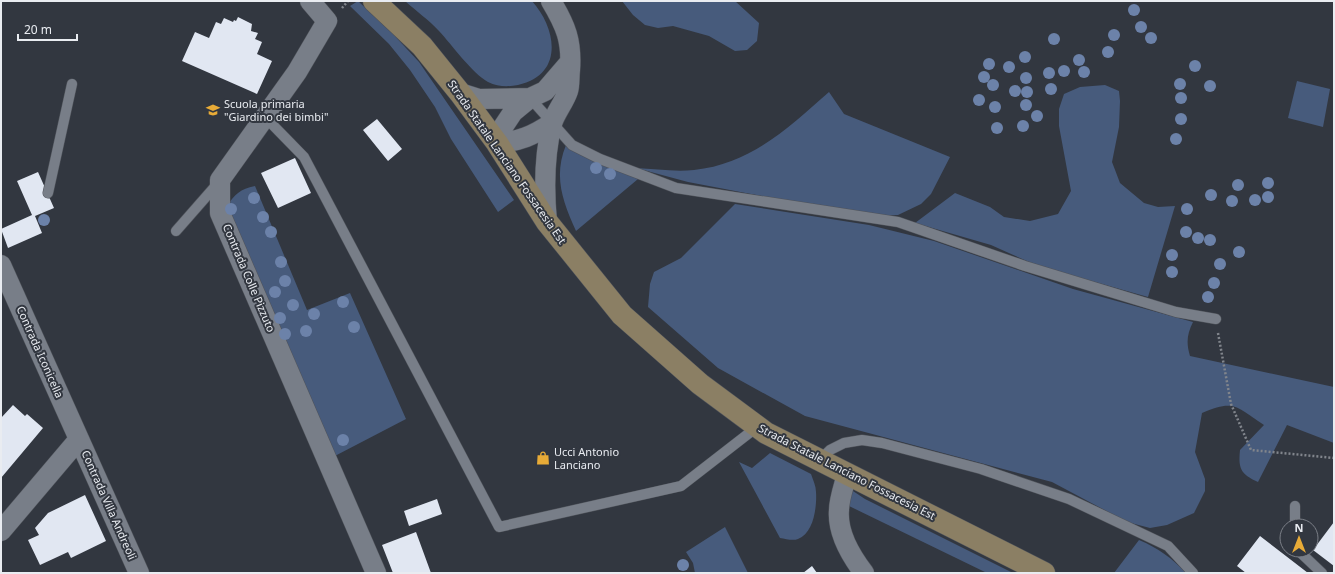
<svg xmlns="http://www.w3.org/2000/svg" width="1335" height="574" font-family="'Noto Sans',sans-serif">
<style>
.green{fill:#475b7c}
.building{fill:#e1e7f2}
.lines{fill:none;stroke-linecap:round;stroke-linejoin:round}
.service-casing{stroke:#50545b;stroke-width:11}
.minor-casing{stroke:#50545b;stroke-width:21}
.secondary-casing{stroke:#50545b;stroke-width:23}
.path{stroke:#81858c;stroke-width:2.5;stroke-dasharray:2 2;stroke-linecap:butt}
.service{stroke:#787e88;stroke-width:10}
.minor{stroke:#787e88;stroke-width:20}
.secondary{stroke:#8b7f64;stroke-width:22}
.tree{fill:#6c82a9}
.labels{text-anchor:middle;stroke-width:4;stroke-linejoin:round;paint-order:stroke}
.poi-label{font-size:11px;fill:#e9ecf1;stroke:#323740;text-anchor:start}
.street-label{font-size:11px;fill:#e9ecf1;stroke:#323740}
</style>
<rect width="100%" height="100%" fill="#323740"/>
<!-- green -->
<path class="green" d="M358 1 392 33 419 62 514 200 498 212 451 139 435 107 410 70 389 44 350 6Z
M405 1H532C557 29 564 75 518 85 508 87 498 87 488 82 472 73 452 45 439 31 429 20 416 11 405 1Z
M622 1H735L759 23 757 41 747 50 735 51 709 36 673 26 658 28 645 25 633 15Z
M1297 81 1330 89 1323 127 1288 118Z
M1105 85 1119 91 1120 101 1119 127 1112 162 1120 183 1144 203 1158 207 1175 206 1148 297 1038 266 991 245 915 223 955 193 990 207 1004 217 1030 221 1058 214 1071 191 1059 126V109L1064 94 1080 87Z
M829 92 844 114 950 157 931 194 921 204 898 215 879 216 846 212 688 182 636 168C655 169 675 172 694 170 751 164 788 128 829 92Z
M566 145 638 179 576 231C563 202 553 177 566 145Z
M255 186 307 310 350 293 406 419 331 458 227 206C235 194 240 189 255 186Z
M735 204 869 225 934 241 1073 289 1193 322C1187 334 1186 343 1190 356L1334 387V443L1287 425 1258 482C1241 474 1238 469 1240 450L1264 425C1236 407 1235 399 1202 413L1195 452 1205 479V491L1194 513 1167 525 1150 528 1127 522 1052 482 805 416 718 368 648 307 650 284 654 272 681 258Z
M770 453 811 474C813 480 816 486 816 492 817 506 814 533 798 539 793 541 786 539 780 538L739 462 752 468Z
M847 487 865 499 1013 573H987L849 506 846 530Z
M725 527 748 573H695L693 563 686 552Z
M1139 540C1158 548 1172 558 1186 573H1114Z"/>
<!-- building -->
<path class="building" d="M238 17 252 24 251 31 258 33 255 39 262 42 257 54 272 61 257 94 182 61 195 32 209 38 216 22 221 24 224 18 233 22 234 20 236 21Z
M377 119 402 149 388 161 363 130Z
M295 158 311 193 278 208 261 173Z
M38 172 54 208 35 216 42 233 8 248 1 229 32 215 17 181Z
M13 405 25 416 27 414 43 428 1 478V418Z
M85 495 106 541 71 558 68 552 40 565 28 540 39 535 35 528 48 513Z
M437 499 442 514 409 526 404 511Z
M1334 522V566L1313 550Z
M416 532 431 573H393L382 545Z
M1260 536 1308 573H1246L1237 566Z
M812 566 817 573H803Z"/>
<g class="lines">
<!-- service casing -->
<g class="service-casing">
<path id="service" d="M530 98 572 145 600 159 676 188 898 222 1025 266 1176 312 1216 319
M265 117 304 157 499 527 681 486 757 427
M48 193 72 84
M176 231 219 182
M820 460 830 450 844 443 862 440 882 443 981 469 1069 499 1168 546 1193 573
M1295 506V526
M1301 550 1302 554 1322 573"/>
</g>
<!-- minor casing -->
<g class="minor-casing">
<path id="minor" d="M310 1 327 21 297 72 220 180V213L376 573
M460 93 479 99 530 98
M552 123C534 135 519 142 497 143L503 127 513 112 530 98 545 91 570 62
M547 222C544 190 544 156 552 124 555 113 564 103 568 91 570 85 569 77 570 70 572 41 566 26 551 1
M1 265 139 573
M847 474C844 486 839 499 839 510 837 533 851 556 864 573
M1 531 79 439"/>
</g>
<!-- secondary casing -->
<g class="secondary-casing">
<path id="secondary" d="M374 1 422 46 460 93 497 143 547 222 622 315 700 384 766 433 1044 573"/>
</g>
<!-- path -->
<path class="path" d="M342 8 348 1
M1218 333 1231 404 1251 450 1334 458"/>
<!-- service -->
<use href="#service" class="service"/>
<!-- minor -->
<use href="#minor" class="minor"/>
<!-- secondary -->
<use href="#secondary" class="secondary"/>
</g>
<!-- trees -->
<g class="tree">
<circle cx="1134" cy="10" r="6"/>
<circle cx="1141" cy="27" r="6"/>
<circle cx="1114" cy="35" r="6"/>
<circle cx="1151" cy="38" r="6"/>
<circle cx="1054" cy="39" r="6"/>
<circle cx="1108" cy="52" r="6"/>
<circle cx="1025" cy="57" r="6"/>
<circle cx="1079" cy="60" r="6"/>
<circle cx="989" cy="64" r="6"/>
<circle cx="1195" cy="66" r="6"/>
<circle cx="1009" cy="67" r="6"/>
<circle cx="1064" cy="71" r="6"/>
<circle cx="1084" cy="72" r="6"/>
<circle cx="1049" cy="73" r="6"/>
<circle cx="984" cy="77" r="6"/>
<circle cx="1026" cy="78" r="6"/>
<circle cx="1180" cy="84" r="6"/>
<circle cx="993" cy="85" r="6"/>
<circle cx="1210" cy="86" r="6"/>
<circle cx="1051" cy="89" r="6"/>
<circle cx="1015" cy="91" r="6"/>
<circle cx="1027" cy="92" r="6"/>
<circle cx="1181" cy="98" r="6"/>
<circle cx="979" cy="100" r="6"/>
<circle cx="1026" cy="105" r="6"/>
<circle cx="995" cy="107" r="6"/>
<circle cx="1037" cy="116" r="6"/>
<circle cx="1181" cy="119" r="6"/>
<circle cx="1023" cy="126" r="6"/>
<circle cx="997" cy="128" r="6"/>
<circle cx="1176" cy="139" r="6"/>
<circle cx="596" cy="168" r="6"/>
<circle cx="610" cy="174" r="6"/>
<circle cx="1268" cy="183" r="6"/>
<circle cx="1238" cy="185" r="6"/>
<circle cx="1211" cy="195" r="6"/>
<circle cx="1268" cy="197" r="6"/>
<circle cx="254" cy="198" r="6"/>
<circle cx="1255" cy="200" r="6"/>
<circle cx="1232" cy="201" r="6"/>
<circle cx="231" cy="209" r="6"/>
<circle cx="1187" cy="209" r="6"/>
<circle cx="263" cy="217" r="6"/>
<circle cx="44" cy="220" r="6"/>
<circle cx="271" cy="232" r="6"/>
<circle cx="1186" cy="232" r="6"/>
<circle cx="1198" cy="238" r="6"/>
<circle cx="1210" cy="240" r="6"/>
<circle cx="1239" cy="252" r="6"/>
<circle cx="1172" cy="255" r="6"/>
<circle cx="281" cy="262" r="6"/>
<circle cx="1220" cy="264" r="6"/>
<circle cx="1172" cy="272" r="6"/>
<circle cx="285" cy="281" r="6"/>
<circle cx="1214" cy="283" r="6"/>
<circle cx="275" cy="292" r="6"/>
<circle cx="1208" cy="297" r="6"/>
<circle cx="343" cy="302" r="6"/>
<circle cx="293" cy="305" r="6"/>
<circle cx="314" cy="314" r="6"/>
<circle cx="280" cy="318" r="6"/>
<circle cx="354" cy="327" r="6"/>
<circle cx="306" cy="331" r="6"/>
<circle cx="285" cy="334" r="6"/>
<circle cx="343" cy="440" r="6"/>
<circle cx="683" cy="565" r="6"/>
</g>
<!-- icons -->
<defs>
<g id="school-bare" transform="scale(1.08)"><path d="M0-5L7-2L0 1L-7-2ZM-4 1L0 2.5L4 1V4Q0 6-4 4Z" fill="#e8ab37" stroke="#323740" stroke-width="2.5" paint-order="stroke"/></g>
<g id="shop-bare" transform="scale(1.08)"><path d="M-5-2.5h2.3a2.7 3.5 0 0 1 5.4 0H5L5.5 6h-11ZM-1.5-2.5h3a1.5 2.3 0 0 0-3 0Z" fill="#e8ab37" stroke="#323740" stroke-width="2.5" paint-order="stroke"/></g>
</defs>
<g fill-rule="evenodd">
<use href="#school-bare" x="213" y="110"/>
<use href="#shop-bare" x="543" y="458"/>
</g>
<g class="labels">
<!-- poi labels -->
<g class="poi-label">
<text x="224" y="108">Scuola primaria<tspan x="224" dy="13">"Giardino dei bimbi"</tspan></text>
<text x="554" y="456">Ucci Antonio<tspan x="554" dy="13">Lanciano</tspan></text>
</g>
<!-- street labels -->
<g class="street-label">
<text transform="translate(507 162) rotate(55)" y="4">Strada Statale Lanciano Fossacesia Est</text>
<text transform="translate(249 278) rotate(67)" y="4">Contrada Colle Pizzuto</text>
<text transform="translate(40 352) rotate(66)" y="4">Contrada Iconicella</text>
<text transform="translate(847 472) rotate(27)" y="4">Strada Statale Lanciano Fossacesia Est</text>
<text transform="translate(109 505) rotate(66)" y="4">Contrada Villa Andreoli</text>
</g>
</g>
<!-- border -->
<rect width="1335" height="574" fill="none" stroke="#e9ecf1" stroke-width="4"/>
<!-- north arrow -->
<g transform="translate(1299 538)"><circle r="19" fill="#323740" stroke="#7b7f87"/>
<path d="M0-3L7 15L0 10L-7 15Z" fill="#e8ab37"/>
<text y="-6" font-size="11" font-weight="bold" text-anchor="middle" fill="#e9ecf1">N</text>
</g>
<!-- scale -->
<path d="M18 34v6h59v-6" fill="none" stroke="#e9ecf1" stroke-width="2"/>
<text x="24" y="34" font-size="12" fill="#e9ecf1" stroke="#323740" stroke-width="3" paint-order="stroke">20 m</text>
</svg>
